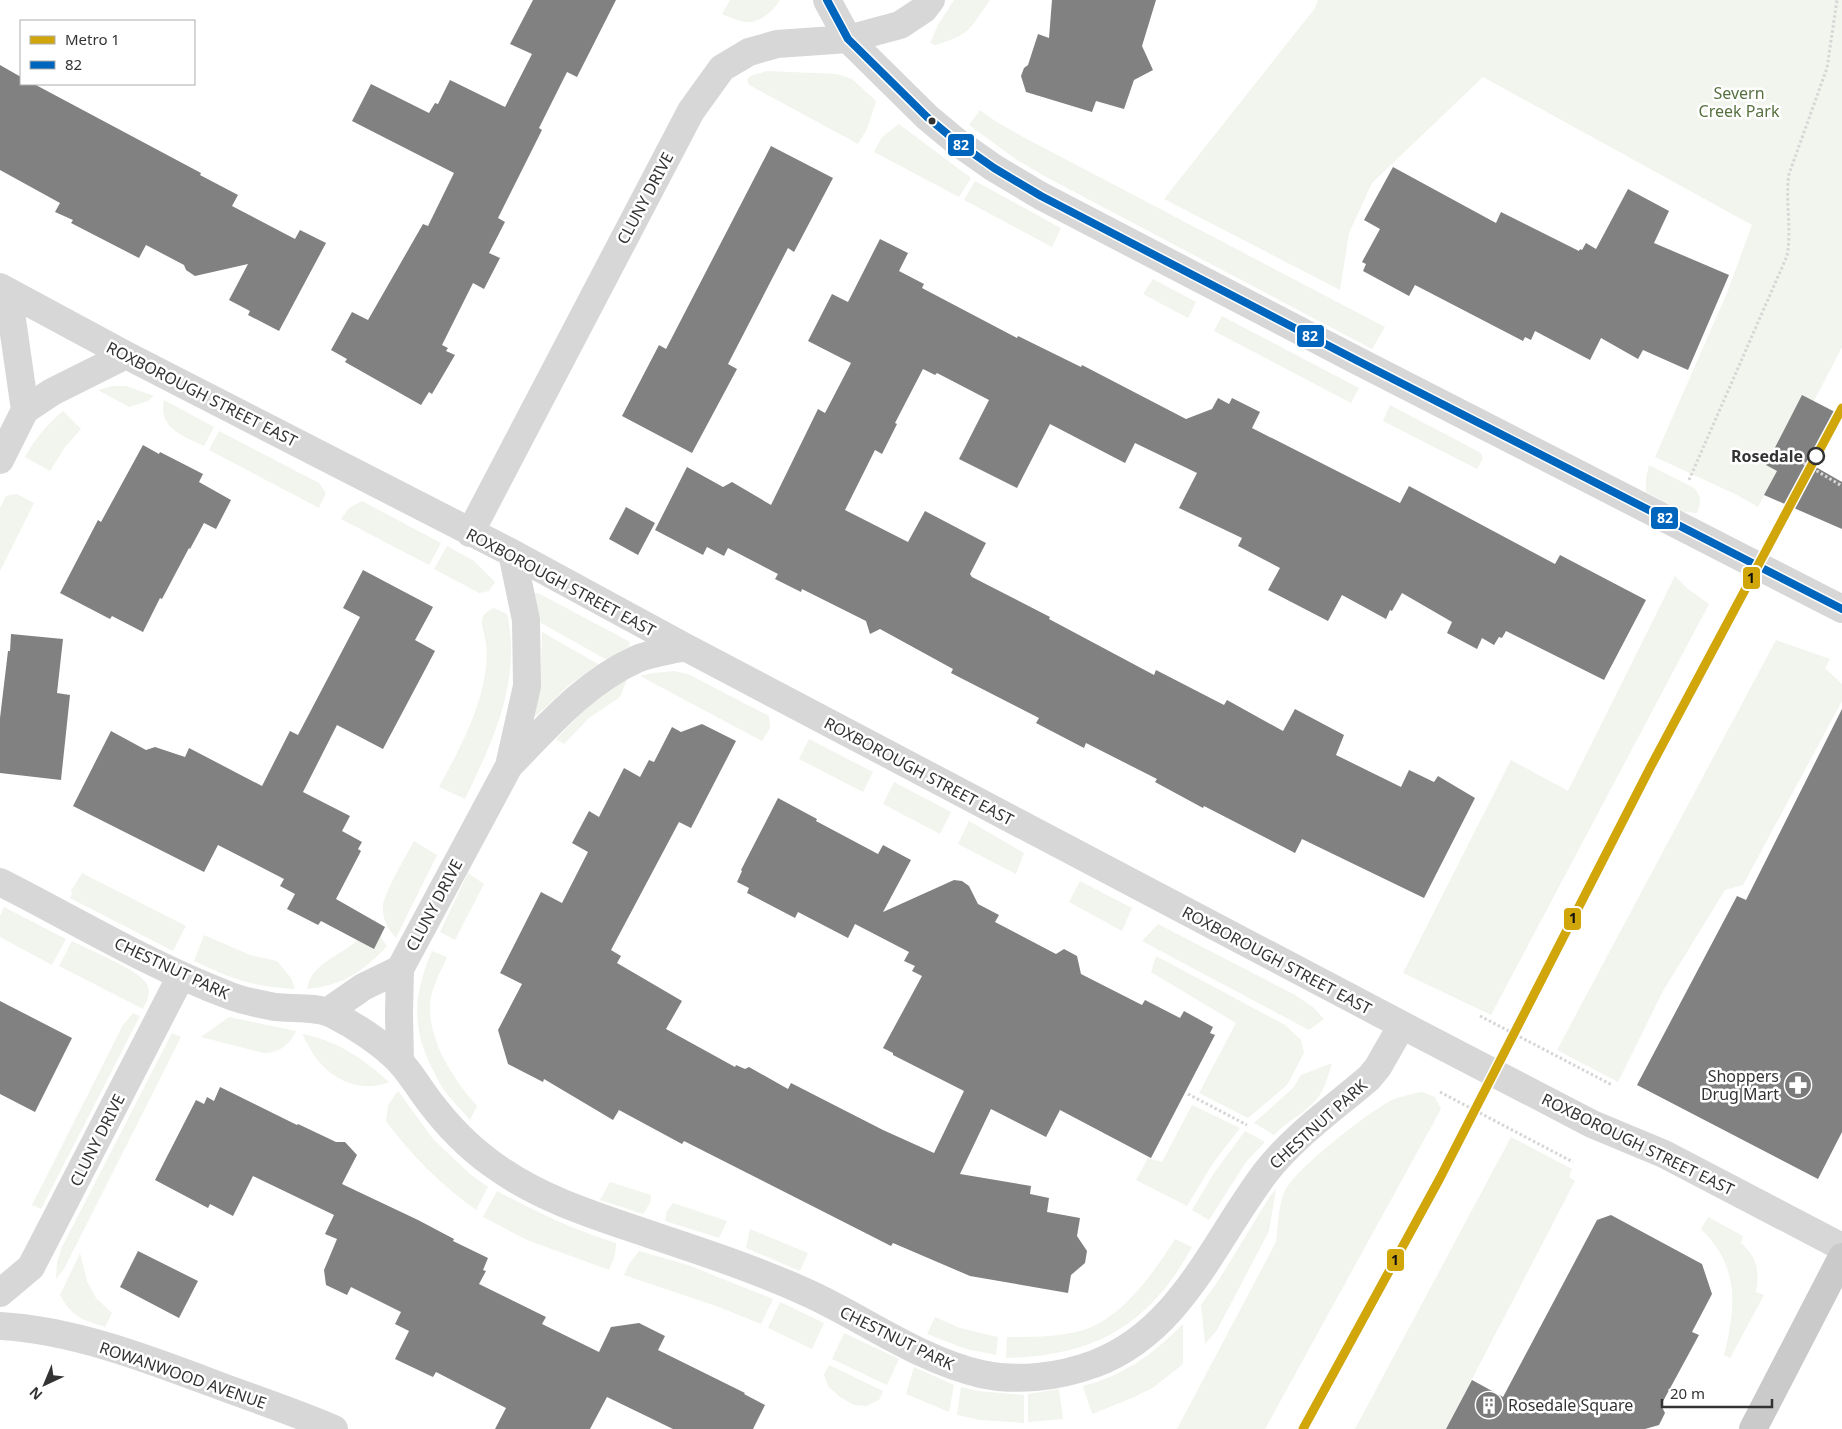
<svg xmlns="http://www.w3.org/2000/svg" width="1842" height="1429" font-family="'Noto Sans',sans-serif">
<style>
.green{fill:#f1f5ed}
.building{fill:#818181}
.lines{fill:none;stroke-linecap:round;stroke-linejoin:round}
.path{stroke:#d6d6d6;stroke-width:3;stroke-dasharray:2.5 2.5;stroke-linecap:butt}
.street{stroke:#d7d7d7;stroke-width:28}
.primary{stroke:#cacaca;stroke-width:28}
.bus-1-casing{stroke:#fff;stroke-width:11}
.bus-1{stroke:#0065bd;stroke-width:8}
.metro-1-casing{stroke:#fff;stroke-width:12}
.metro-1{stroke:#d1a60a;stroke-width:9}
.bus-dot{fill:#333;stroke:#fff;stroke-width:2}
.stop-dot{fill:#fff;stroke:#333;stroke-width:2.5}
.labels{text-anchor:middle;stroke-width:5;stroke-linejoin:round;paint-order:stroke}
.park-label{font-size:16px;fill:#56703f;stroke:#fff}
.street-label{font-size:16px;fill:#333;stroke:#fff}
.stop-label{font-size:16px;font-weight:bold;fill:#333;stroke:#fff;text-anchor:end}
.poi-label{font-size:16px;fill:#333;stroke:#fff;text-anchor:end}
.line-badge{stroke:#fff;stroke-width:2}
.badge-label{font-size:14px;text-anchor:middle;font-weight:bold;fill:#fff}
.pale-badge-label{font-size:14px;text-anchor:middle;font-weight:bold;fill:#111}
</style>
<rect width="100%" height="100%" fill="#fff"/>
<!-- green -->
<path class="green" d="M730 0H780C773 11 759 24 745 22 738 21 729 17 722 14Z
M954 0H990C970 29 970 35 935 45L930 43 938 25Z
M1318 0H1842V347L1814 401 1766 465 1777 471 1758 507 1737 495 1655 457 1727 293 1752 225 1483 77 1372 183 1349 233 1340 290 1164 199 1315 8Z
M767 71 837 74 852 79 876 101 867 129 858 144 749 85 747 80 750 76Z
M980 110 995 121 1025 138 1385 327 1372 349 1048 178 1017 160 969 125Z
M899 124 971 178 959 197 874 152 882 137Z
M975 181 1061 228 1052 247 964 200Z
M1153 279 1196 302 1188 318 1143 294Z
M1222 316 1359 388 1351 403 1214 331Z
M113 386H126L154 396 148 401 129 407 98 390Z
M164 400 214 427 204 446C184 436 158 429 164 400Z
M1390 405 1481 453 1483 458 1477 469 1383 421Z
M63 411 81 429 65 447 50 471 25 457C35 439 47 424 63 411Z
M219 431 319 483 326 493 319 508 209 450Z
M1649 465 1694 488C1702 497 1701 502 1697 513L1684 512 1646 492V478Z
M17 494 34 503 0 571V508L6 496Z
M362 501 441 543 429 565 341 519 349 508Z
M447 546 474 561 495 582 489 591 479 593 434 569Z
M1675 576 1688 589 1709 604 1491 1015 1403 973 1511 760 1568 791Z
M534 593H538L630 642 629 647 607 660 541 623 532 597Z
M494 608 507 614C522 680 493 741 465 799L439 787C458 752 479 714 485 674 487 664 487 652 486 643 484 627 474 617 494 608Z
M542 632 598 664 568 686 535 717 534 713 541 669Z
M1776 640 1830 659 1825 668 1842 684V701L1743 885 1725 890 1663 991 1618 1082 1557 1050Z
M674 671 688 674 769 716 770 728 762 741 640 676 653 673Z
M627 680 620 697 589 718 564 744 556 739C578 717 599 693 627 680Z
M809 739 873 772 863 792 799 759Z
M894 782 951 812 940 834 883 804Z
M969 821 1024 853 1016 874 958 844Z
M414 841 437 855 396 938C388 929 382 919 383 906 383 895 407 854 414 841Z
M82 873 186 926 173 951 70 898 72 894 71 891Z
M468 873 484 884 455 940 440 932Z
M1080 881 1132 908 1122 931 1069 902Z
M4 907 66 939 52 965 0 937V916Z
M375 918 380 936 387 946C364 971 342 986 307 989 311 965 335 958 353 944 362 937 368 927 375 918Z
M1158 924 1295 995 1313 1007 1324 1019 1309 1030 1142 941Z
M204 935 250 955 277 961 291 978 295 989C254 987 231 979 194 961Z
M72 941C87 949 139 970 146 983 152 992 147 1000 143 1009L59 966Z
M432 951 447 957C441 971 431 988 430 1004 428 1041 454 1080 477 1106L470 1120C461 1109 450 1099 442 1087 438 1081 435 1073 431 1066 411 1025 414 992 432 951Z
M1156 956 1285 1025 1301 1040 1304 1053 1287 1085 1248 1118 1199 1093 1236 1023 1151 972Z
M133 1013 140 1016 41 1209 32 1205 123 1025Z
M229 1017 296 1031C290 1045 279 1053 264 1053L201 1037Z
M172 1033 181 1037 64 1269 56 1279 57 1262 62 1247Z
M302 1034C336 1040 364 1059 389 1082 365 1092 338 1083 321 1064 313 1056 308 1044 302 1034Z
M1332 1063C1329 1074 1326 1084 1321 1093 1310 1111 1288 1120 1274 1135L1254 1123 1293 1088 1301 1075Z
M398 1091 433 1139 471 1175 488 1187 476 1210C441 1185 411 1155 386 1121L388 1105Z
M1422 1092 1435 1097 1441 1109 1265 1429H1177L1276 1242C1278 1226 1278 1208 1284 1193 1292 1171 1370 1111 1392 1100 1402 1096 1412 1094 1422 1092Z
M1192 1105 1240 1128 1213 1163 1187 1206 1136 1180 1148 1158 1162 1162Z
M1245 1131 1265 1142 1246 1162 1209 1220 1192 1210 1214 1173Z
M1511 1137 1572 1169 1569 1177 1575 1181 1446 1429H1355Z
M610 1182 651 1195 650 1203 643 1214 600 1200Z
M1276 1189 1269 1231 1217 1330 1205 1344 1201 1305 1220 1278 1270 1196Z
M497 1191C536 1212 573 1230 616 1243L615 1255 609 1270 527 1240 483 1217Z
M673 1203 727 1221 719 1238 665 1221 667 1211Z
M1708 1217 1743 1236 1741 1243C1757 1257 1760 1272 1756 1292L1764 1295 1730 1358 1724 1355C1736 1306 1740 1267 1701 1229Z
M750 1229 808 1253 800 1271 746 1248Z
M1175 1239 1192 1247C1149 1326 1094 1356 1006 1358L1007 1337C1031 1337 1056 1337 1080 1331 1121 1320 1153 1274 1175 1239Z
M639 1251 688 1265 773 1299 761 1324 716 1306 624 1275 629 1264Z
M80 1253 87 1281 96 1298 112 1313 105 1327C81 1319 73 1318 60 1295Z
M780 1302 824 1323 812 1349 768 1328Z
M935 1317 960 1328 998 1337 996 1355 966 1349 927 1334Z
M1183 1324V1364L1154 1387 1132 1398 1092 1414 1083 1386C1125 1375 1153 1354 1183 1324Z
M844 1333 899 1359 887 1385 832 1359Z
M829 1365 883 1391 879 1400 866 1406 854 1405 840 1397 828 1386 824 1375Z
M914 1367 954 1385 949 1412 906 1394Z
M961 1387 978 1391 1024 1395V1423L980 1420 957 1415Z
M1059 1389 1063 1419 1028 1422V1394Z"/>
<!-- building -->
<path class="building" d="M533 0H616L577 77 567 72 539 128 542 130 498 218 505 222 489 253 500 258 484 289 473 283 442 345 448 348 446 351 455 355 432 394 429 392 421 405 345 362 347 359 331 350 352 312 368 320 423 224 428 226 454 173 352 121 371 84 429 113 435 103 438 104 450 80 505 107 532 54 510 44Z
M1052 0H1156L1142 46 1153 70 1134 80 1124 109 1096 101 1092 112 1026 92 1021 76 1024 68 1028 65 1038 34 1049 38Z
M0 65 21 77V84H34L201 173 200 175 238 195 232 206 295 239 300 230 326 243 279 331 248 315 250 311 229 300 248 264 195 276 186 270 184 265 146 245 139 258 71 223 73 220 55 212 60 203 0 170Z
M771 146 833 178 794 252 788 248 728 364 737 369 692 453 622 416 659 345 666 349Z
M1393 167 1496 223 1501 212 1579 251 1580 249 1582 250 1586 243 1596 249 1628 189 1669 211 1654 243 1729 275 1688 370 1643 350 1638 359 1601 338 1590 360 1535 331 1531 340 1525 337 1523 341 1415 285 1409 296 1363 271 1366 264 1362 262 1380 229 1364 220Z
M880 239 908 253 899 271 924 284 922 288 1017 338 1018 336 1081 367 1082 365 1186 419 1212 409 1218 398 1229 404 1232 398 1260 412 1252 428 1400 503 1409 486 1555 564 1560 555 1646 600 1604 680 1506 631 1502 638 1499 637 1494 645 1482 638 1477 649 1447 633 1452 622 1402 593 1392 611 1390 610 1386 619 1342 595 1328 621 1268 590 1280 568 1238 546 1242 538 1179 508 1197 473 1135 443 1125 463 1050 424 1017 488 959 459 989 400 937 373 935 375 923 369 895 423 897 424 882 454 875 450 845 510 908 542 925 511 986 543 970 574 972 577 1050 617 1049 619 1154 675 1156 670 1224 705 1227 700 1283 731 1295 709 1344 735 1336 755 1401 787 1409 770 1434 782 1438 776 1475 798 1424 898 1302 839 1295 853 1204 806 1203 808 1155 782 1157 779 1086 743 1084 748 1036 723 1039 718 951 673 953 669 880 629 870 634 866 621 802 589 801 592 775 579 778 574 728 548 724 556 707 547 703 555 655 530 687 467 723 487 732 482 771 505 818 409 825 413 851 363 808 341 832 294 848 302Z
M1802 395 1835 412 1807 462 1842 482V529L1764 495 1777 471 1766 465Z
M143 445 159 454 160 452 203 474 199 482 231 500 216 529 204 523 190 549 189 548 162 599 160 598 143 632 112 616 110 619 60 593 98 520 101 522Z
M626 507 655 523 638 555 609 539Z
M363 570 433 607 415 640 435 651 383 749 337 725 303 792 350 816 342 831 362 842 358 849 361 851 336 899 385 927 374 949 321 921 318 925 287 909 295 894 280 886 284 879 218 845 204 872 73 806 111 731 146 750 155 747 185 757 189 748 262 786 290 731 298 735 360 617 343 608Z
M11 634 63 639 57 693 70 695 61 780 0 773V718L8 651H10Z
M1842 709V1132L1818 1179 1637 1085 1737 896 1746 900Z
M702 724 736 741 691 828 679 822 611 950 621 956 617 963 682 1001 666 1029 735 1067 736 1065 745 1069 749 1067 788 1089 791 1083 883 1130 934 1153 964 1091 893 1055V1053L883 1048 922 976 912 971 915 966 904 961 909 952 855 924 848 938 798 912 795 918 747 893 749 888 737 882 742 871 741 870 778 798 817 819 816 821 878 854 883 845 911 860 883 912 954 880 962 881 969 886 978 904 999 915 995 922 1056 954 1064 949 1077 956 1081 974 1142 1005 1145 1000 1180 1018 1184 1011 1213 1027 1210 1033 1215 1035 1151 1158 1060 1110 1046 1137 991 1109 960 1174 1031 1186 1030 1194 1049 1198 1047 1212 1080 1218 1077 1236 1087 1251 1085 1263 1071 1275 1068 1293 970 1276 893 1243 891 1246 684 1141 682 1144 619 1110 613 1120 544 1079 543 1082 508 1064 498 1030 522 984 500 973 541 892 562 903 588 852 572 843 589 811 599 817 624 768 640 777 649 760 654 762 672 727 681 732Z
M0 1001 72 1038 35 1112 0 1094Z
M220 1087 297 1125 298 1124 336 1142H345L357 1155 342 1184 418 1220 454 1239 453 1241 488 1258 483 1270 486 1271 479 1284 546 1317 542 1324 599 1352 611 1327 639 1323 665 1336 658 1350 745 1393 744 1394 765 1405 753 1429H673L607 1397 590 1429H495L506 1408 436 1372 433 1377 395 1359 409 1331 395 1324 401 1312 351 1287 347 1295 326 1285 324 1270 337 1239 325 1234 334 1215 253 1176 233 1216 210 1204 208 1208 155 1180 196 1100 204 1104 207 1097 214 1101Z
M1611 1215 1702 1264 1712 1294 1692 1332 1699 1335 1661 1405 1665 1413 1659 1425 1645 1429H1446L1472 1380 1503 1397 1597 1220Z
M138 1251 198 1281 179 1318 120 1287Z"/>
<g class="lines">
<!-- path -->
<path class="path" d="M1795 458 1842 486
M1689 480 1787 256C1792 228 1785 201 1789 174L1827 68 1837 0
M1480 1016 1612 1085
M1440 1092 1573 1162
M1188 1094 1247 1125"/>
<!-- street -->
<path class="street" d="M827 0 848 39 927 117 957 142 994 168 1041 196 1356 360 1842 609
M0 287 126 355 512 553 685 647 1402 1025 1592 1124 1664 1154 1842 1247
M8 292 25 410 52 392 126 355
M0 460 25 410
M470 533 691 111 722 68 749 52 777 44 848 39 900 25 924 9 931 0
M509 766C547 727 585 682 637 659 651 653 669 651 685 647
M0 882C75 920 149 965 228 995 242 1001 260 1004 275 1007 293 1009 316 1006 332 1014 354 1025 382 1043 399 1061 410 1072 419 1088 429 1101 447 1125 467 1146 492 1164 540 1199 593 1215 649 1234 703 1252 758 1270 810 1294 866 1320 920 1360 981 1374 1017 1382 1059 1377 1094 1364 1181 1332 1214 1240 1266 1172 1294 1136 1334 1108 1369 1078L1378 1067 1402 1025
M327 1012 363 987 400 969 509 766 527 686 526 620 512 553
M400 1062 399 1014 400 969
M0 1293 31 1267 181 976
M0 1326C74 1330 151 1360 220 1386 258 1400 297 1413 334 1429"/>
<!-- primary -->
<path class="primary" d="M1753 1429 1842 1257"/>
<!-- bus-1 casing -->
<g class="bus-1-casing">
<path id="bus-1" d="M827 0 848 39 927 117 957 142 994 168 1041 196 1356 360 1842 609"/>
</g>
<!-- bus-1 -->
<use href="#bus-1" class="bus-1"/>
<!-- metro-1 casing -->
<g class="metro-1-casing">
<path id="metro-1" d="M1303 1429 1440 1178 1651 766 1842 408"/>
</g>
<!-- metro-1 -->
<use href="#metro-1" class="metro-1"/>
</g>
<!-- icons -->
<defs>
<g id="pharmacy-disc" transform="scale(1.4375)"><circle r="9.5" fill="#7a7a7a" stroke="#fff"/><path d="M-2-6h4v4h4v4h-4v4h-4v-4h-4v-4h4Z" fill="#fff"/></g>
<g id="building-disc" transform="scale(1.4375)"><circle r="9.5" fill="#7a7a7a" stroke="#fff"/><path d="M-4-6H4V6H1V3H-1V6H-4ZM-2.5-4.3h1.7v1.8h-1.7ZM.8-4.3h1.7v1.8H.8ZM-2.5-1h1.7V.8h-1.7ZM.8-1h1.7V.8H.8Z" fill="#fff"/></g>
</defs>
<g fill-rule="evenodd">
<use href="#pharmacy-disc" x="1798" y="1085"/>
<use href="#building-disc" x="1489" y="1405"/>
</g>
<!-- markers -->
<circle class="bus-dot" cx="932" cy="121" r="4.5"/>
<circle class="stop-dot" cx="1816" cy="456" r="8"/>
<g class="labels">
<!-- park labels -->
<g class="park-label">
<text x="1739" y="99">Severn<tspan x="1739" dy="18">Creek Park</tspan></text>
</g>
<!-- street labels -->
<g class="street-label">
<text transform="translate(645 198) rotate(-62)" y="6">CLUNY DRIVE</text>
<text transform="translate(202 394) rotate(27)" y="6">ROXBOROUGH STREET EAST</text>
<text transform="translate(561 582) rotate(28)" y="6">ROXBOROUGH STREET EAST</text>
<text transform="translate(919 771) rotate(28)" y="6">ROXBOROUGH STREET EAST</text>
<text transform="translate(434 905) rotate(-62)" y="6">CLUNY DRIVE</text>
<text transform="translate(1277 960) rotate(28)" y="6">ROXBOROUGH STREET EAST</text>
<text transform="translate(172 968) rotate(25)" y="6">CHESTNUT PARK</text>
<text transform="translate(1318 1124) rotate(-42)" y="6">CHESTNUT PARK</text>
<text transform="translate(97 1140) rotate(-63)" y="6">CLUNY DRIVE</text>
<text transform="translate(1638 1144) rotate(26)" y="6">ROXBOROUGH STREET EAST</text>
<text transform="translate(897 1338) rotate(26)" y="6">CHESTNUT PARK</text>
<text transform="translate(183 1375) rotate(19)" y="6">ROWANWOOD AVENUE</text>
</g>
<!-- stop labels -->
<g class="stop-label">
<text x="1803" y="462">Rosedale</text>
</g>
<!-- poi labels -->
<g class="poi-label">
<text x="1779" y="1082">Shoppers<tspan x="1779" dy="18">Drug Mart</tspan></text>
<text x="1508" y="1411" text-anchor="start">Rosedale Square</text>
</g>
</g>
<g class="line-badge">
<rect x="947" y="133" width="28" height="24" rx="5" fill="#0065bd"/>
<rect x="1296" y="324" width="29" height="24" rx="5" fill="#0065bd"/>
<rect x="1650" y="506" width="29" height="24" rx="5" fill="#0065bd"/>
<rect x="1742" y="566" width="19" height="24" rx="5" fill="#d1a60a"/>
<rect x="1563" y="907" width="19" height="24" rx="5" fill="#d1a60a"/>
<rect x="1386" y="1248" width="19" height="24" rx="5" fill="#d1a60a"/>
</g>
<g class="badge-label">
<text x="961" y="150">82</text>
<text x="1310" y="341">82</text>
<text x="1665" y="523">82</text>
</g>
<g class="pale-badge-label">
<text x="1751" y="583">1</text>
<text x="1573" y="923">1</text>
<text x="1395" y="1265">1</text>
</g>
<!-- legend -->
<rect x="20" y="20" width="175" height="65" fill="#ffffff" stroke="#adadad"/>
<rect x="30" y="36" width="25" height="8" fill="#d1a60a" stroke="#adadad"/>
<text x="65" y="45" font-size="15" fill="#333333">Metro 1</text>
<rect x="30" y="61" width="25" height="8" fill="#0065bd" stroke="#adadad"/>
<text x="65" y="70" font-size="15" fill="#333333">82</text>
<!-- north arrow -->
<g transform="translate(45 1384) rotate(224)" stroke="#ffffff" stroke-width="4" paint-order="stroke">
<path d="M0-4L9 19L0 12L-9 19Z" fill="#333333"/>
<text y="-8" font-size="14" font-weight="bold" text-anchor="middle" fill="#333333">N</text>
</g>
<!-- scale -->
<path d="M1662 1399v8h110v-8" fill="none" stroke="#333333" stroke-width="2.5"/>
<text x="1670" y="1399" font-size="15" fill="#333333" stroke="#ffffff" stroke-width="4" paint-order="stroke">20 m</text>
</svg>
